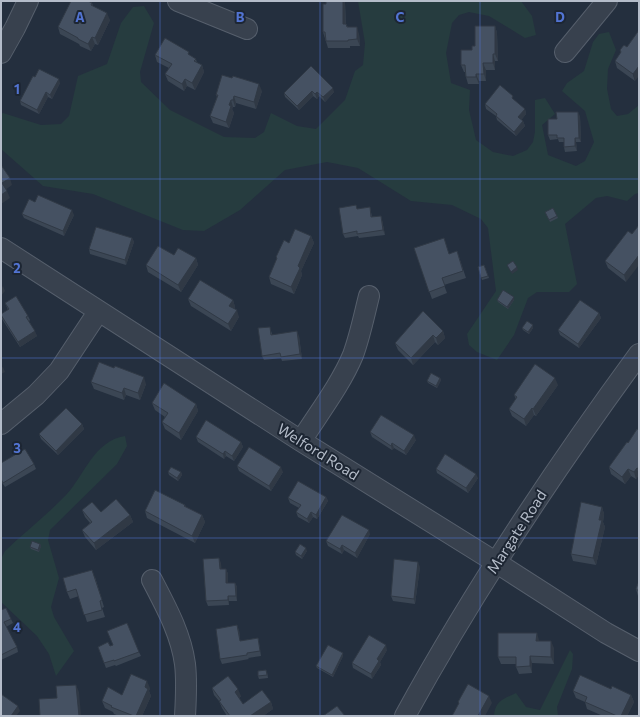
<svg xmlns="http://www.w3.org/2000/svg" width="640" height="717" font-family="Commissioner,sans-serif">
<style>
.green{fill:#263c3f}
.lines{fill:none;stroke-linecap:round;stroke-linejoin:round}
.minor-casing{stroke:#565f6c;stroke-width:22}
.minor{stroke:#38414e;stroke-width:20}
.wall{fill:#3b4654}
.shaded-wall{fill:#303945}
.building{fill:#455162;stroke:#303945}
.grid{fill:none;stroke:#5274d3;stroke-width:1;stroke-opacity:0.55}
.labels{text-anchor:middle;stroke-width:4;stroke-linejoin:round;paint-order:stroke}
.street-label{font-size:15px;fill:#b4bcc9;stroke:#1d2633}
.grid-label{font-size:13px;text-anchor:middle;font-weight:bold;fill:#5274d3;stroke:#1d2633;stroke-width:4;stroke-linejoin:round;paint-order:stroke}
</style>
<rect width="100%" height="100%" fill="#242f3e"/>
<!-- green -->
<path class="green" d="M358 1H521L532 16 536 35 525 38 489 16 469 12 459 15 452 23 446 53 451 83 470 90 469 110 476 140 493 152 513 156 527 150 533 142 535 132V100L545 98 555 114 542 125 548 155 576 166 585 161 594 142 585 111 562 91 567 83 584 71 593 42 599 34 609 32 616 50 608 69 607 89 611 109 617 116 628 114 639 105V193L635 194 627 201 607 196 596 198 565 224 577 284 569 292H537L528 298 514 335 497 360 477 352 469 345 467 334 496 291 488 228 481 219 452 205 411 201 358 168 327 162 285 170 240 210 204 231 183 230 93 194 43 186 1 149V114L3 113 41 125 61 124 69 116 78 76 107 64 121 23 133 7 144 6 154 23 140 72 141 82 170 110 224 137 255 138 264 132 271 113 297 126 316 129 345 100 355 71 363 65 365 43Z
M125 436 127 446 117 464 50 530 48 540 59 578 51 607 54 617 74 651 56 676 49 654 37 636 1 602V559L5 551C25 532 47 515 66 495 85 474 94 441 125 436Z
M570 650 573 654 572 669 557 707 558 716H494C495 701 503 699 516 693L526 707 540 710Z"/>
<g class="lines">
<!-- minor casing -->
<g class="minor-casing">
<path id="minor" d="M178 1 247 29
M565 52 607 1
M1 53 15 28 28 1
M1 248 301 441 497 563 606 633 639 651
M1 424 36 395 59 371 98 312
M301 441C318 414 341 384 353 355 360 336 364 316 369 296
M152 580C166 607 181 634 185 664 187 681 186 699 185 716
M405 716C474 590 554 470 639 354"/>
</g>
<!-- minor -->
<use href="#minor" class="minor"/>
</g>
<!-- wall -->
<path class="wall" d="M326 1H344L345 3 346 24 348 27 359 34 360 46H350V48H328L323 32Z
M92 3 93 6 110 20 98 45 95 44 91 51 80 46 79 44 60 34 58 27Z
M495 26 497 33 498 61H495V70H486V81H479V84H468L466 77 465 72H464L461 65 472 50Z
M624 45 635 81 617 68 615 61 621 53 620 50Z
M155 55 191 56 196 59 197 63 202 65 204 72 195 90 187 86 184 91 168 81 165 74 169 68 157 62Z
M311 66 334 92 325 102 319 96 317 99 313 96 299 110 285 97 284 93Z
M35 77 60 83 52 99 48 97 39 114 21 105 20 101Z
M262 91 256 109 236 103 235 107H233L232 109 234 113 229 128 213 123 210 116 217 97 216 95Z
M515 101 525 109 526 114 521 120 523 121 525 126 516 136 497 120 496 116 486 109 485 104Z
M580 116 581 142H576L577 151 565 152 564 147V142H559L558 139 550 140 548 135 557 119Z
M35 202 74 215 64 236 24 218 22 214Z
M370 207 372 217 381 216 382 220 385 235 359 238 358 236 345 238 343 234 357 209Z
M546 214 557 216 558 218 550 222Z
M628 231 626 282 608 268 605 261Z
M311 236 314 243 301 271 302 275 294 294 271 284 269 277 277 259 276 257 289 243Z
M132 238 134 242 126 265 90 254 89 249Z
M414 248 449 254 457 251 466 278 444 285 447 293 432 299Z
M174 255 196 258 198 265 181 292 148 272 146 265Z
M484 265 489 278 482 280 478 267Z
M188 299 233 300 235 307 234 309 239 317 231 331 191 306Z
M497 300H514L508 309 498 302Z
M5 303 28 316 30 320 29 321 37 336 20 347 2 319 1 316V314L8 310Z
M599 313 601 318 579 348 560 335 558 330Z
M533 325V328L529 334 523 330 522 328Z
M272 331V335L299 336 302 359 282 361 281 358 264 360 262 356Z
M443 331 445 338 438 345 435 342 413 365 398 350 395 343Z
M440 378 441 380 437 388 428 383 427 381Z
M91 382 146 384 140 400 126 395 124 400 94 389Z
M558 385 536 416 534 415 526 426 512 416 509 409 516 399 514 395Z
M152 403 196 404 198 411 181 440 165 429 162 422 165 417 155 410Z
M82 424 84 429 58 455 41 439 39 434Z
M639 430V475L636 479 631 476 625 484 611 474 609 467 628 443Z
M370 432 416 440 406 455 394 448 392 450 372 437Z
M196 437 241 442 243 447 234 461 226 456 224 459 198 442Z
M1 463 34 464 36 469 5 487 1 481Z
M237 466 283 472 271 491 239 471Z
M436 469 478 478 468 493 437 473Z
M168 472H181L182 475 178 481 169 475Z
M326 497 328 501 317 519 313 517 309 523 298 517 296 512 299 508 290 503 288 498Z
M185 505 186 507 202 515 205 522 195 543 147 518 145 511Z
M602 507 604 514 603 522 605 527 596 565 573 561 571 554Z
M82 510 130 515 133 522 96 550 85 537 82 530 90 523 85 517Z
M370 534 357 558 344 550 342 554 328 546 326 541Z
M40 544 41 546 39 552 31 549 30 547Z
M307 551 302 559 296 555 295 552Z
M221 563V569H226L228 574V583H235L237 587V601H229V605L208 606 206 601Z
M420 567 415 604 393 601 391 596Z
M95 577 104 607 102 608 105 617 87 622 79 596 70 599 67 592Z
M639 581V597L638 596 636 589Z
M1 610 11 619 13 623 6 627 17 647 18 652 1 660Z
M239 630 240 641 258 638 259 643 261 656 248 658 249 659 222 664 220 659Z
M539 640V641L554 648V664L532 663V673L519 674 516 667V664H501L498 657Z
M110 646 139 652 141 656 116 666 115 665 106 668 98 647Z
M387 650 380 662 381 665 372 679 353 668 352 663Z
M343 656 333 677 317 668 316 666Z
M267 672 268 678 259 679 258 676Z
M150 688 149 691 151 696 142 716H119L114 714 113 712 105 708 102 701 122 695Z
M212 688 241 696 239 698 243 704 271 702 273 709 263 716H227L222 708 219 701 214 695Z
M611 689 631 695 634 702 627 716H603L587 709 585 702 576 698 573 691Z"/>
<!-- shaded-wall -->
<path class="shaded-wall" d="M343 1H344L345 3 346 31 343 24Z
M107 13 110 20 98 45 95 38Z
M495 26 497 33 498 61 495 54Z
M357 27 359 34 360 46 357 39Z
M92 37 95 44 91 51 88 44Z
M493 54 495 61V70L493 63Z
M483 63 486 70V81L484 74Z
M202 65 204 72 195 90 192 83Z
M639 66V76L635 81 633 74Z
M476 74 479 81V84L476 77Z
M59 79 60 83 52 99 50 95Z
M185 79 187 86 184 91 182 84Z
M259 84 262 91 256 109 254 102Z
M333 88 334 92 325 102 323 97Z
M312 91 313 96 299 110 297 106Z
M46 92 48 97 39 114 37 110Z
M317 92 319 96 317 99 315 94Z
M234 96 236 103 235 107 233 100Z
M231 100 233 107 232 109 234 113 229 128 226 122 229 105Z
M525 109 526 114 520 122 518 117Z
M578 112 580 116 581 142 579 138Z
M523 121 525 126 516 136 514 132Z
M575 138 576 142 577 151 575 146Z
M10 178 12 185 5 190 2 183Z
M7 191 10 198 1 204V195Z
M72 210 74 215 64 236 63 231Z
M381 216 382 220 385 235 383 230Z
M311 236 314 243 301 271 302 275 294 294 291 287 298 266Z
M132 238 134 242 126 265 125 260Z
M639 255V265L626 282 624 275Z
M196 258 198 265 181 292 178 285Z
M517 267 518 270 512 274 511 272Z
M3 286 5 291 1 296V289Z
M514 297V300L508 309 507 307Z
M233 300 235 307 232 313 229 306Z
M237 310 239 317 231 331 228 324Z
M599 313 601 318 579 348 578 344Z
M533 325V328L529 334 528 332Z
M35 331 37 336 20 347 18 342Z
M297 331 299 336 302 359 300 354Z
M443 331 445 338 438 345 436 338Z
M433 335 435 342 413 365 411 358Z
M3 367 5 372 1 374V368Z
M144 377 146 384 140 400 138 393Z
M440 378 441 380 437 388 436 386Z
M555 378 558 385 536 416 533 409Z
M124 388 126 395 124 400 122 393Z
M196 404 198 411 181 440 179 433Z
M532 408 534 415 526 426 524 419Z
M82 424 84 429 58 455 56 451Z
M414 435 416 440 406 455 404 451Z
M241 442 243 447 234 461 232 456Z
M392 443 394 448 392 450 391 446Z
M225 451 226 456 224 459 223 454Z
M281 467 283 472 271 491 269 486Z
M637 468 639 475 636 479 634 472Z
M628 469 631 476 625 484 622 477Z
M181 472 182 475 178 481 177 478Z
M476 474 478 478 468 493 466 488Z
M326 497 328 501 317 519 316 515Z
M602 507 604 514 603 522 605 527 596 565 593 558Z
M311 512 313 517 309 523 307 519Z
M130 515 133 522 96 550 94 543Z
M202 515 205 522 195 543 192 536Z
M369 530 370 534 357 558 355 553Z
M40 544 41 546 39 552 38 550Z
M342 545 344 550 342 554 340 549Z
M306 548 307 551 302 559 301 556Z
M219 558 221 563 222 574 220 569Z
M418 562 420 567 415 604 414 599Z
M226 569 228 574V588L226 583Z
M235 583 237 587V601L236 596Z
M228 596 229 601V605L228 600Z
M237 625 239 630 241 646 240 641Z
M537 633 539 640V648L536 641Z
M551 641 554 648V664L551 657Z
M386 645 387 650 380 662 381 665 372 679 371 674 377 659Z
M343 653V656L333 677 332 675Z
M530 656 532 663V673L530 666Z
M147 681 150 688 149 691 151 696 142 716H136L145 687Z
M76 685 79 692 81 716H79Z
M238 689 241 696 237 699 235 692Z
M631 695 634 702 627 716H621Z
M489 696 492 703 485 716H478Z
M271 702 273 709 263 716H250Z
M18 706 20 711 16 716H11Z"/>
<!-- building -->
<path class="building" d="M71 1H88L92 3 91 5 107 13 95 38 92 37 88 44 78 39V38L58 27Z
M326 1H343V24H346L347 27H357V39L348 40V41H326L325 32H323V4H326Z
M475 26H495V54H493V63H483L484 74H476V77H466L465 65H461V50H472V46H475Z
M639 30V66L633 74 615 61 621 52 620 50 624 45 627 47Z
M165 38 189 52 188 54 196 59 194 61 202 65 192 83 185 79 182 84 165 74 172 64 155 55Z
M311 66 333 88 323 97 317 92 315 94 312 91 297 106 284 93Z
M39 69 59 79 50 95 46 92 37 110 20 101 33 76 35 77Z
M222 75 232 78 233 76 259 84 254 102 234 96 233 100H231L229 105 231 106 226 122 210 116 218 95H216Z
M500 85 513 96 512 98 525 109 518 117 523 121 514 132 496 116 497 114 485 104Z
M556 112H578L579 138H575V146L564 147V138H557V135H548V119H557Z
M1 165 10 178 2 183 7 191 1 195Z
M38 195 72 210 63 231 22 214 29 199 35 202Z
M356 205 357 209 370 207 371 217 381 216 383 230 357 234V231L343 234 339 208Z
M553 208 557 216 549 220 545 212Z
M639 225V255L624 275 605 261 628 231 632 234Z
M96 227 132 238 125 260 89 249Z
M295 229 311 236 298 266 300 268 291 287 269 277 277 258 276 257 284 240 289 243Z
M444 238 449 254 457 251 463 271 442 278 445 286 429 292 414 248Z
M158 246 174 255 178 248 196 258 178 285 146 265Z
M513 261 517 267 511 272 507 265Z
M484 265 488 276 481 278 478 267Z
M200 280 233 300 229 306 237 310 228 324 188 299Z
M503 290 514 297 507 307 497 300Z
M16 296 28 316 26 317 35 331 18 342 1 315V314L9 309 5 303Z
M580 300 599 313 578 344 558 330Z
M423 311 443 331 436 338 433 335 411 358 395 343Z
M527 321 533 325 528 332 522 328Z
M270 327 271 335 297 331 300 354 281 357 280 353 262 356 258 328Z
M99 362 114 368 115 366 144 377 138 393 124 388 122 393 91 382Z
M535 364 555 378 533 409 532 408 524 419 509 409 517 397 514 395Z
M431 373 440 378 436 386 427 381Z
M164 383 196 404 179 433 162 422 168 413 152 403Z
M66 408 82 424 56 451 39 434Z
M381 415 414 435 404 451 392 443 391 446 370 432Z
M206 420 241 442 232 456 225 451 223 454 196 437Z
M637 429 639 430V469L637 468 634 472 628 469 622 477 609 467 627 442 628 443Z
M249 447 281 467 269 486 237 466Z
M25 449 34 464 3 483 1 479V463Z
M445 454 476 474 466 488 436 469Z
M171 467 181 472 177 478 168 472Z
M298 481 326 497 316 515 311 512 307 519 296 512 301 505 288 498Z
M155 490 185 505 184 506 202 515 192 536 145 511Z
M116 499 130 515 94 543 82 530 92 522 82 510 92 502 101 512Z
M581 502 602 507 599 520H602L593 558 571 554Z
M342 515 369 530 355 553 342 545 340 549 326 541Z
M32 541 40 544 38 550 30 547Z
M300 544 306 548 301 556 295 552Z
M219 558 220 569H226V583H235L236 596H228V600L206 601 203 559Z
M394 559 418 562 414 599 391 596Z
M92 570 102 600 100 601 102 610 84 615 76 589 67 592 63 578Z
M639 581V591L636 589Z
M6 608 11 619 4 622 17 647 1 655V610Z
M127 623 139 652 114 661V660L104 663 98 647 108 642 110 646 113 645 107 631Z
M237 625 240 641 258 638 260 651 247 653V655L220 659 216 629Z
M498 633H537L536 641H551V657L530 656V666L516 667V657H498Z
M369 635 386 645 377 659 379 661 371 674 352 663Z
M328 645 343 653 332 675 316 666Z
M266 670 267 675 258 676V671Z
M131 674 147 681 145 687 148 689 136 716H134L111 707 112 706 102 701 108 687 122 695Z
M580 675 611 689 612 686 631 695 621 716H617L585 702 587 697 573 691Z
M228 676 238 689 235 692 243 704 262 690 271 702 250 716H230L219 701 221 700 212 688Z
M468 684 489 696 478 716H452L459 703 458 702Z
M76 685 79 716H40L39 699 57 698 56 686Z
M1 694 18 706 11 716H1Z
M337 706 345 716H323Z"/>
<!-- grid -->
<path class="grid" d="M160 1V716M320 1V716M480 1V716M1 179H639M1 358H639M1 538H639"/>
<g class="labels">
<!-- street labels -->
<g class="street-label">
<text transform="translate(318 452) rotate(32)" y="5">Welford Road</text>
<text transform="translate(517 532) rotate(-57)" y="5">Margate Road</text>
</g>
</g>
<g class="grid-label">
<text x="80" y="22">A</text>
<text x="240" y="22">B</text>
<text x="400" y="22">C</text>
<text x="560" y="22">D</text>
<text x="17" y="94">1</text>
<text x="17" y="273">2</text>
<text x="17" y="453">3</text>
<text x="17" y="632">4</text>
</g>
<!-- border -->
<rect width="640" height="717" fill="none" stroke="#b4bcc9" stroke-width="4"/>
</svg>
